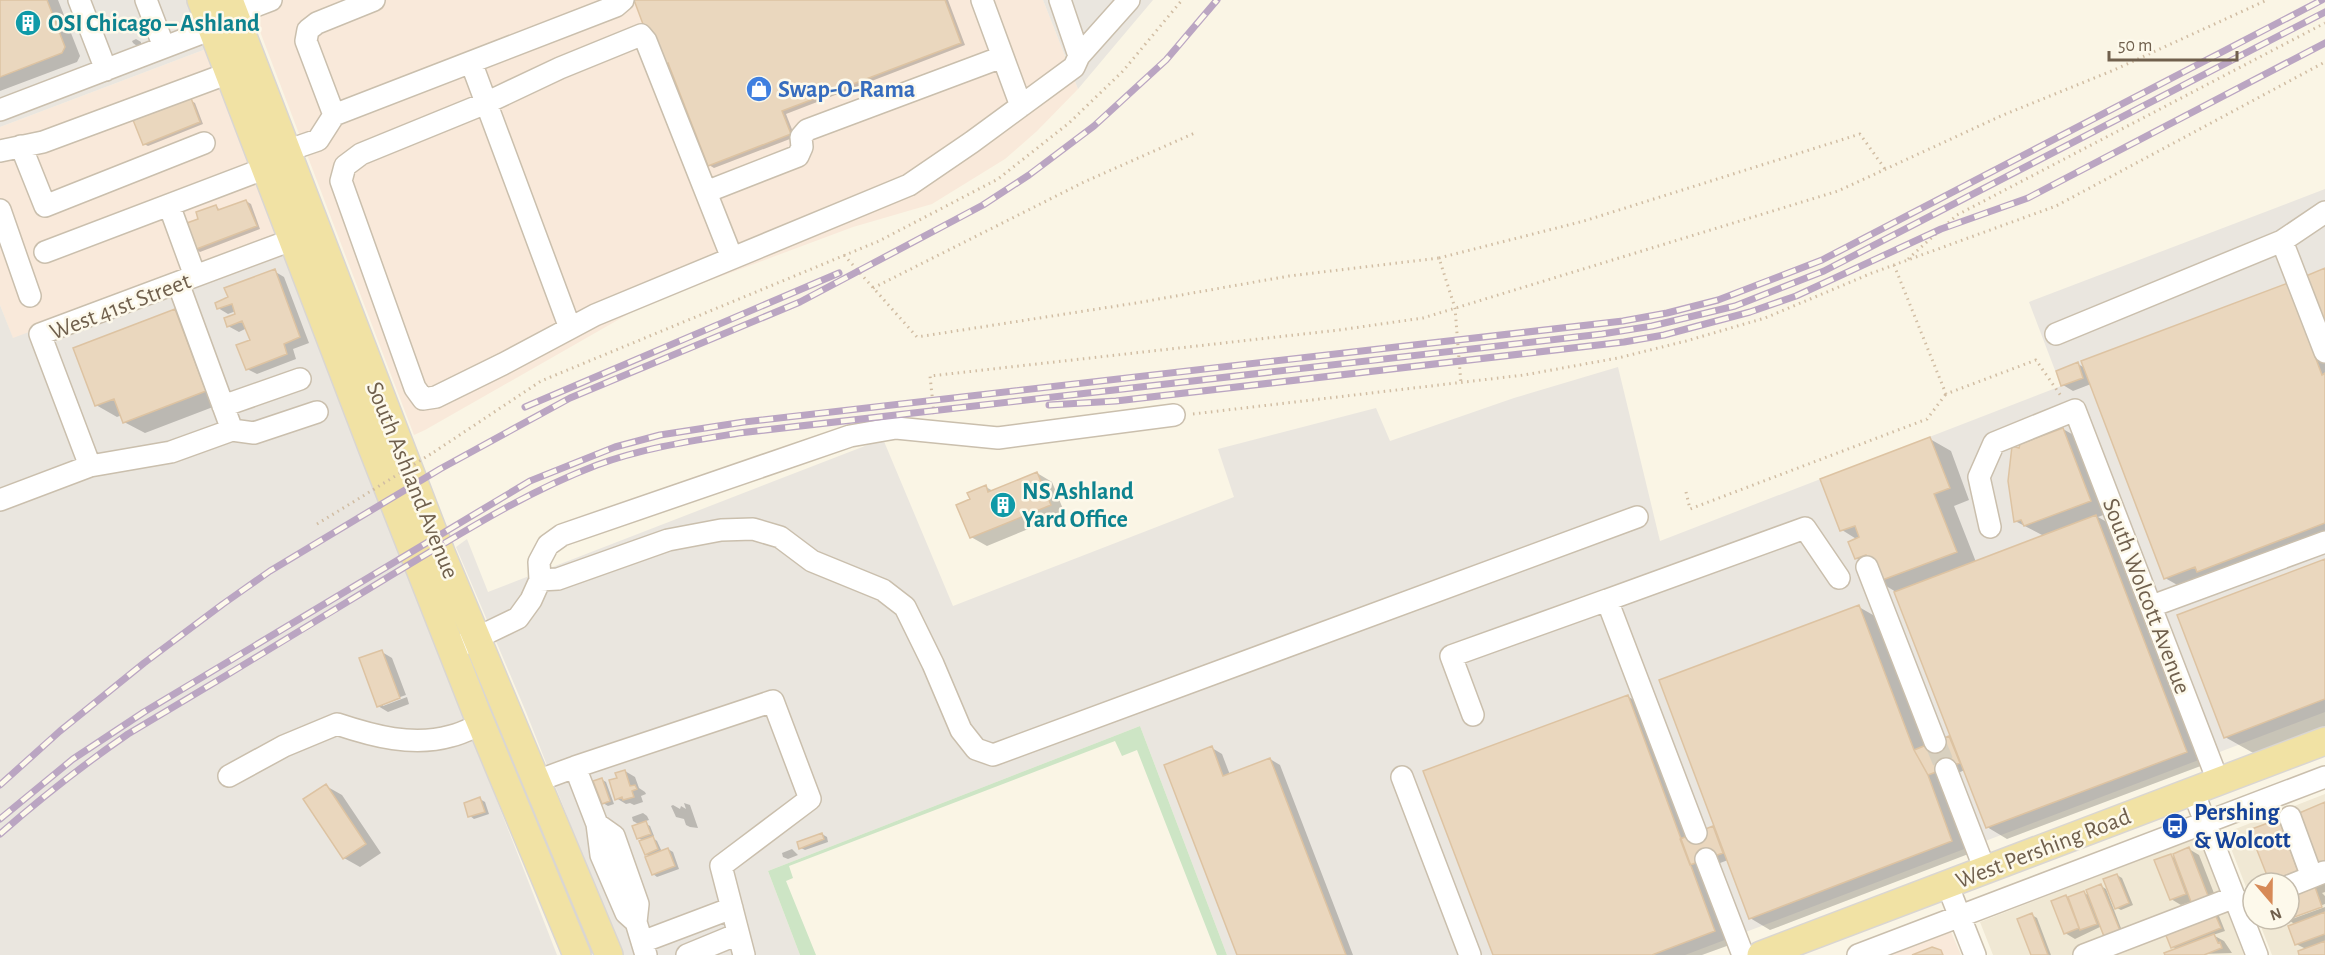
<svg xmlns="http://www.w3.org/2000/svg" width="2325" height="955" font-family="'Alegreya Sans',sans-serif">
<style>
.residential{fill:#f0e8d4}
.commercial{fill:#f9e9da}
.industrial{fill:#eae6df}
.green{fill:#cde5c5}
.shadow{fill:#0003}
.building{fill:#ead7be;stroke:#ddc3a2;stroke-width:1.5}
.lines{fill:none;stroke-linecap:round;stroke-linejoin:round}
.minor-tunnel{stroke:#d8d0bf;stroke-width:21;stroke-dasharray:21 10;stroke-linecap:butt}
.minor-casing{stroke:#cabfad;stroke-width:24}
.major-casing{stroke:#dad6d1;stroke-width:30}
.path{stroke:#d1bda3;stroke-width:3;stroke-dasharray:1.5 4.5;stroke-linecap:butt}
.minor{stroke:#fff;stroke-width:21}
.major{stroke:#f1e2a4;stroke-width:27}
.rail-casing{stroke:#baa5c2;stroke-width:7}
.rail{stroke:#fdf9eb;stroke-width:4.5;stroke-dasharray:14;stroke-linecap:butt}
.path-bridge{stroke:#d1bda3;stroke-width:3;stroke-dasharray:1.5 4.5;stroke-linecap:butt}
.labels{text-anchor:middle;stroke-width:5;stroke-linejoin:round;paint-order:stroke}
.culture-label{font-size:24px;font-weight:bold;fill:#0d838f;stroke:#fdf9eb;text-anchor:start}
.shop-label{font-size:24px;font-weight:bold;fill:#366cbe;stroke:#fdf9eb;text-anchor:start}
.street-label{font-size:24px;fill:#70604d;stroke:#fdf9eb}
.transit-label{font-size:24px;font-weight:bold;fill:#164399;stroke:#fdf9eb;text-anchor:start}
</style>
<rect width="100%" height="100%" fill="#faf5e5"/>
<!-- residential -->
<path class="residential" d="M2325 794V955H2272L2258 919H2289V883H2253V905L2225 833Z
M2199 837 2244 955H1993L1980 922Z"/>
<!-- commercial -->
<path class="commercial" d="M248 0H1043L1078 89 1037 131 1005 159 932 204 853 227 644 305 425 430 414 435Z
M206 49 278 239 13 339 0 305V127Z
M1951 932 1961 955H1890Z"/>
<!-- industrial -->
<path class="industrial" d="M0 0H186L206 49 0 127Z
M1043 0H1153L1078 89Z
M2325 189V712L1685 955H1227L1140 726 768 871 800 955H622L526 712 456 547 467 539 488 592 883 439 953 606 1234 497 1218 449 1376 408 1390 441 1514 398 1618 367 1660 541 2061 386 2029 302Z
M278 239 557 955H0V305L13 338Z"/>
<!-- green -->
<path class="green" d="M1140 726 1227 955H1217L1137 750 1122 756 1115 741 789 866 793 878 786 881 816 955H800L768 871Z"/>
<!-- shadow -->
<path class="shadow" d="M0 0H58L80 56 77 62 0 91Z
M635 0H948L965 45 786 114 795 137 714 168 709 165 671 66 665 68Z
M136 39 141 42V44L137 46 133 43 132 41Z
M190 100 195 103 203 124 148 146 144 144 178 102 181 104Z
M246 201 251 204 260 229 200 252 196 249 200 219 216 206 221 211Z
M2325 270V551L2195 595 2165 578 2091 384 2073 391 2063 385 2078 364 2085 368Z
M274 271 284 277 309 343 293 349 296 359 257 374 247 369 251 341 247 328 239 332 228 326 237 314 236 311 228 314 218 308Z
M175 311 195 322 226 402 145 433 124 422 122 415 117 417 96 405Z
M2063 429 2084 441 2111 512 2098 517 2117 528 2206 764 2007 839 1987 827 1965 770 1943 779 1971 853 1770 930 1750 918 1728 860 1707 868 1735 943 1702 955H1495L1627 696 1648 708 1695 834 1713 828 1717 830 1859 607 1880 619 1928 746 1949 738 1953 740 1896 592 1878 581 1873 568 1856 558 1858 540 1842 530 1930 439 1951 451 1969 500 1954 506 1976 562 2044 536 2015 521 2010 485 2020 450Z
M1037 473 1052 482 1065 514 987 546 971 537 972 500 986 487 993 491Z
M2325 561V727L2255 754 2225 737Z
M382 652 392 658 406 695 383 703V706L407 697 409 704 388 712 378 706Z
M1212 748 1222 754 1230 775 1270 759 1280 765 1353 955H1238Z
M625 771 635 777 639 788 645 792 646 794 641 796 643 802 634 805 630 803 626 804 616 798 619 779Z
M601 779 606 782 614 804 608 806 603 803Z
M326 786 342 795 381 853 360 867 344 858Z
M480 799 485 802 489 814 474 819 470 816Z
M684 803 690 805 698 828 690 827 686 825 684 819 676 817 671 806 673 805 680 809 681 806 686 809Z
M2325 804V892L2322 893 2325 896V904L2292 916V919L2325 907V955H2301L2306 949 2296 944V925L2287 919H2289V883H2271L2279 820 2307 837Z
M643 813 647 816 649 820 643 822 650 826 654 836 652 837 657 841 662 852 668 849 673 852 679 869 657 877 653 874 650 856 646 854 644 841 638 838 640 825 633 821 632 817Z
M822 834 827 837 828 842 805 850 801 848Z
M792 849 798 855 788 859 783 857 782 853Z
M2189 849 2199 855 2219 906 2193 901 2181 905 2171 899 2170 855 2176 859Z
M2117 875 2122 878 2133 905 2121 910 2117 908Z
M2101 886 2106 889 2124 936 2102 926 2075 939 2065 933V897L2069 899 2084 893 2090 896Z
M2214 914 2219 916 2225 931 2213 935 2224 941 2232 953 2167 955 2177 949 2173 947Z
M2032 915 2037 918 2051 955H2032Z"/>
<!-- building -->
<path class="building" d="M0 0H47L65 47 62 53 0 77Z
M634 0H945L961 43 782 111 791 134 708 166 668 63 659 67Z
M191 98 200 122 143 145 133 120 167 107 178 100 179 103Z
M246 200 257 226 194 250 184 224 198 219 196 212 216 205 218 210Z
M2325 268V323L2306 276Z
M275 269 300 337 284 344 287 354 246 370 236 345 250 340 242 321 227 327 224 318 235 314 232 304 217 309 215 303 228 297 224 288Z
M2288 283 2322 375 2325 373V523L2197 572 2195 567 2164 579 2081 361Z
M175 309 206 391 123 423 114 399 95 406 73 348Z
M2078 362 2083 378 2061 386 2056 371Z
M2063 428 2091 501 2024 526 2021 520 2014 522 2008 481 2012 446 2019 448 2020 444Z
M1930 437 1950 488 1934 494 1957 552 1877 582 1866 555 1855 559 1848 542 1859 537 1855 526 1840 531 1820 479Z
M1037 472 1051 505 970 538 956 505 970 499 967 493 986 485 988 492Z
M2096 515 2187 752 1986 828 1894 592Z
M2325 559V699L2224 738 2177 615Z
M1859 605 1914 750 1928 775 1952 841 1749 919 1659 680Z
M382 650 400 698 377 707 359 658Z
M1628 695 1715 931 1652 955H1493L1423 771Z
M1949 736 1960 763 1928 775 1914 750Z
M1212 746 1223 776 1270 758 1346 955H1237L1164 765Z
M625 770 630 786 635 785 637 789 632 791 634 797 623 800 622 797 615 800 609 780 617 778 615 773Z
M602 778 610 801 602 804 593 781Z
M326 784 366 844 343 859 303 799Z
M480 797 485 812 468 817 464 803Z
M2325 802V866L2318 869 2297 814Z
M2279 819 2299 874 2277 883H2270L2249 830Z
M646 821 651 834 637 839 632 826Z
M1713 826 1723 853 1690 865 1680 839Z
M822 833 824 839 799 849 797 842Z
M653 836 658 849 645 855 639 841Z
M2189 847 2210 901 2193 907 2173 854Z
M668 848 675 866 652 875 645 857Z
M2171 854 2186 894 2170 900 2154 860Z
M2117 874 2129 903 2115 909 2103 879Z
M2101 884 2121 933 2105 939 2086 890Z
M2315 887 2322 907 2289 919V896Z
M2084 891 2097 924 2080 930 2068 897Z
M2066 895 2079 928 2064 934 2051 901Z
M2214 912 2221 928 2171 948 2165 933Z
M2325 912V934L2295 945 2288 926Z
M2032 913 2048 955H2031L2017 919Z
M2214 934 2218 943 2220 942 2222 948 2219 949 2204 955H2165L2164 953Z
M2325 941V955H2299L2298 951Z
M1932 947 1941 950 1943 955H1912Z"/>
<g class="lines">
<!-- minor-tunnel -->
<path class="minor-tunnel" d="M1935 742 1946 769"/>
<!-- minor casing -->
<g class="minor-casing">
<path id="minor" d="M79 0 106 70
M146 0 164 47
M374 0 317 23 308 30 306 41 334 115 616 6 623 0
M982 0 1021 106
M1060 0 1079 56 1129 0
M234 14 271 0
M471 62 570 328
M0 110 212 29
M21 146 45 206 204 143
M0 151 43 142 229 73
M286 151 318 140 334 115
M706 192 798 156 802 147 801 137 807 130 1002 57
M169 205 195 276
M0 210 30 296
M2325 212 2282 241 2325 352
M45 252 266 168
M732 258 646 41 641 35 560 68 486 103 361 154 345 166 341 181 415 388 423 399 436 397 503 364 595 315 909 185 972 142 1074 67 1079 56
M2056 334 2282 241
M223 406 300 379
M232 430 254 433 317 412
M90 466 40 334 305 235
M0 500 90 466 171 452 232 430 178 283
M1990 527 1979 477 1994 443 2075 410 2218 781
M1867 567 1935 742
M540 580 558 579 668 540 721 530 753 529 780 537 812 561 883 590 905 607 933 664 961 730 976 749 993 755 1637 517
M2152 606 2325 542
M462 645 518 618 531 600 540 580 539 562 548 545 562 535 850 436 896 428 998 438 1174 415
M1473 715 1451 656 1607 600
M575 767 773 701 810 799 721 866 744 955
M1946 769 1985 870
M229 776 284 746 337 724C373 736 413 747 451 736 461 734 472 728 481 724
M1402 777 1470 955
M537 781 575 767 597 824 601 855 626 913 636 922 646 955
M2193 791 2257 955
M2290 817 2312 877
M597 824 614 836 638 904 636 922
M1696 833 1607 600 1805 528 1839 578
M1706 859 1743 955
M1947 884 1975 955
M2289 886 2324 872
M642 942 732 908
M687 955 738 934
M1858 955 2325 777
M2084 955 2235 897"/>
</g>
<!-- major casing -->
<g class="major-casing">
<path id="major" d="M201 0 373 450 477 714 577 955
M229 0 442 555 609 955
M1761 955 2325 741"/>
</g>
<!-- path -->
<path class="path" d="M844 255 917 337 1136 303 1289 276 1439 258 1455 308 1461 384
M1439 258 1584 221 1860 134 1885 169
M1908 259 1957 215 2325 23
M1894 265 1946 394 2036 360 2061 396
M873 288 1084 182 1197 132
M934 414 930 376 1339 330 1423 318 1838 191 2003 115 2114 70 2267 0
M1193 414 1524 375 1618 358 1686 341 1765 318 1872 273 2056 206 2325 62
M434 452 541 381 879 241 998 179 1069 123 1123 71 1182 0
M1686 492 1690 509 1927 419 1946 394
M317 524 363 496"/>
<!-- minor -->
<use href="#minor" class="minor"/>
<!-- major -->
<use href="#major" class="major"/>
<!-- rail casing -->
<g class="rail-casing">
<path id="rail" d="M1049 405 1116 401 1624 342 1664 335 1750 312 1796 296 1941 229 2028 198 2325 43
M525 407 839 273
M0 785 60 731 144 663 223 604 270 571 440 469 570 398 800 302 983 205 1029 175 1094 126 1166 60 1217 0
M0 819 73 759 144 712 530 481 615 447 660 435 744 422 1623 321 1667 313 1718 300 1822 260 2322 0
M0 834C41 798 83 765 128 734 214 683 300 631 385 579 454 538 521 494 597 465 643 448 691 441 739 433L1602 334 1652 326 1735 306 1824 271 2325 12"/>
</g>
<!-- rail -->
<use href="#rail" class="rail"/>
<!-- path-bridge -->
<path class="path-bridge" d="M363 496 434 452"/>
</g>
<!-- icons -->
<defs>
<g id="building-disc" transform="scale(1.35)"><circle r="9.5" fill="#0f9aa8" stroke="#fdf9eb"/><path d="M-4-6H4V6H1V3H-1V6H-4ZM-2.5-4.3h1.7v1.8h-1.7ZM.8-4.3h1.7v1.8H.8ZM-2.5-1h1.7V.8h-1.7ZM.8-1h1.7V.8H.8Z" fill="#fff"/></g>
<g id="shop-disc" transform="scale(1.35)"><circle r="9.5" fill="#3f7fe0" stroke="#fdf9eb"/><path d="M-5-2.5h2.3a2.7 3.5 0 0 1 5.4 0H5L5.5 6h-11ZM-1.5-2.5h3a1.5 2.3 0 0 0-3 0Z" fill="#fff"/></g>
<g id="bus-disc" transform="scale(1.35)"><circle r="9.5" fill="#1a4fb4" stroke="#fdf9eb"/><path d="M-5-6H5V4H4V6H2V4H-2V6H-4V4H-5ZM-3.5-4V0h7V-4ZM-3.5 1.2v1.5H-2V1.2ZM2 1.2v1.5H3.5V1.2Z" fill="#fff"/></g>
</defs>
<g fill-rule="evenodd">
<use href="#building-disc" x="28" y="23"/>
<use href="#shop-disc" x="759" y="89"/>
<use href="#building-disc" x="1003" y="505"/>
<use href="#bus-disc" x="2175" y="826"/>
</g>
<g class="labels">
<!-- culture labels -->
<g class="culture-label">
<text x="48" y="31">OSI Chicago – Ashland</text>
<text x="1022" y="499">NS Ashland<tspan x="1022" dy="28">Yard Office</tspan></text>
</g>
<!-- shop labels -->
<g class="shop-label">
<text x="778" y="97">Swap-O-Rama</text>
</g>
<!-- street labels -->
<g class="street-label">
<text transform="translate(120 306) rotate(-21)" y="8">West 41st Street</text>
<text transform="translate(413 480) rotate(68)" y="8">South Ashland Avenue</text>
<text transform="translate(2147 596) rotate(69)" y="8">South Wolcott Avenue</text>
<text transform="translate(2043 848) rotate(-21)" y="8">West Pershing Road</text>
</g>
<!-- transit labels -->
<g class="transit-label">
<text x="2194" y="820">Pershing<tspan x="2194" dy="28">&amp; Wolcott</tspan></text>
</g>
</g>
<!-- north arrow -->
<g transform="translate(2271 901) rotate(160)"><circle r="28" fill="#fdf9eb" stroke="#c5bcac" stroke-width="1.5"/>
<path d="M0-4.5L10 22L0 15L-10 22Z" fill="#d78a57"/>
<text y="-9" font-size="16" font-weight="bold" text-anchor="middle" fill="#70604d">N</text>
</g>
<!-- scale -->
<path d="M2109 51v9h128v-9" fill="none" stroke="#70604d" stroke-width="3"/>
<text x="2118" y="51" font-size="18" fill="#70604d" stroke="#fdf9eb" stroke-width="4.5" paint-order="stroke">50 m</text>
</svg>
